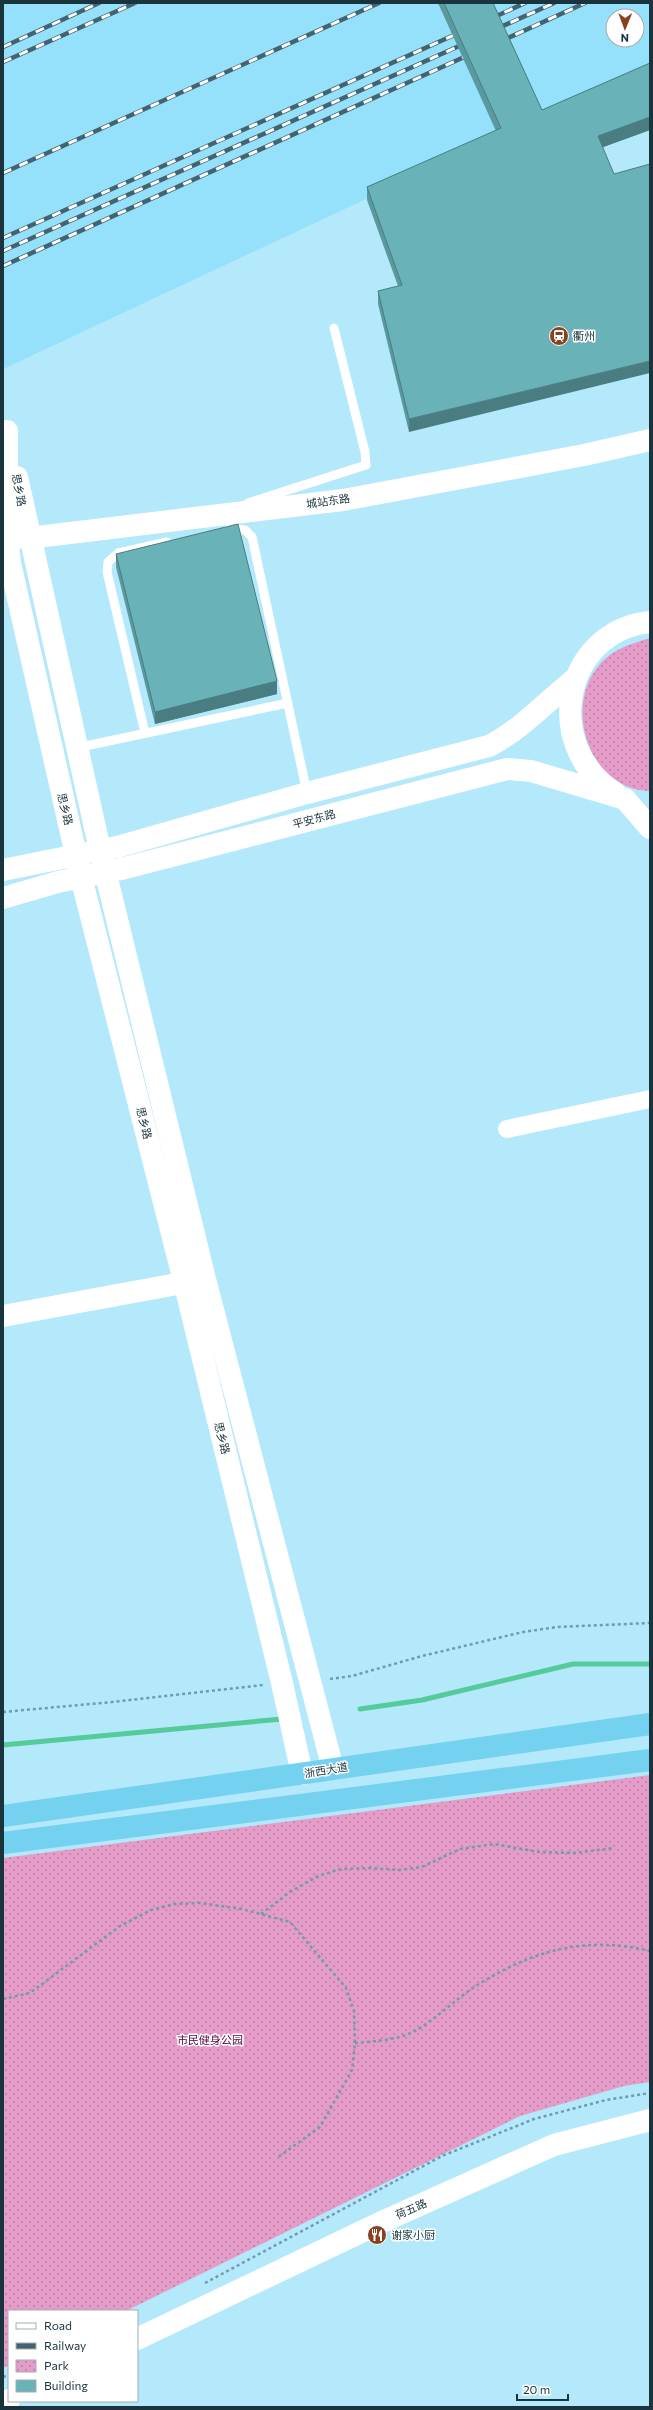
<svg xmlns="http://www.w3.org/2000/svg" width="653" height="2410" font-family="Commissioner,'Noto Sans SC',sans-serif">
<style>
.built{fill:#95e0fb;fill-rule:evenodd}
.park{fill:url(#park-dots)}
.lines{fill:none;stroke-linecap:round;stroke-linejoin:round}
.stream{stroke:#54cb99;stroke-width:5}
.path{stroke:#729baa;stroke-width:2.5;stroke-dasharray:3 3;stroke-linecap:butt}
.service{stroke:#fff;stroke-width:9}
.minor{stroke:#fff;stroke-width:18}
.tertiary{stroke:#fff;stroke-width:22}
.secondary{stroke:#fff;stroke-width:22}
.trunk{stroke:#74d2f0;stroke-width:22}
.rail-casing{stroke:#42636f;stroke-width:4.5}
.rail{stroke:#fff;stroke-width:3;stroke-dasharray:9;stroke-linecap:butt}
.wall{fill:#5a999e}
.shaded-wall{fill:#4a7d81}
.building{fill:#69b2b8;stroke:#4a7d81}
.labels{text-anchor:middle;stroke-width:3;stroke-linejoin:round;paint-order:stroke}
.poi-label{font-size:11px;fill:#19343d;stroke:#fff;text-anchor:start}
.street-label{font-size:11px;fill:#19343d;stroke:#fff}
.park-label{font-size:11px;fill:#570341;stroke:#fff}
</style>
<defs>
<pattern id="park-dots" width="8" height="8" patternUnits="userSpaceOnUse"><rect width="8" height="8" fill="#e59cc8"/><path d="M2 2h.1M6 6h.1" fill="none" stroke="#b980a4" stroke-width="1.8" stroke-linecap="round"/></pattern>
</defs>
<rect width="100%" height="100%" fill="#b4e8fb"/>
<!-- built -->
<path class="built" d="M3 3H650V66L3 369ZM613 16H637V40H613Z"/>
<!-- park -->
<path class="park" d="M650 638V791C587 790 559 699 606 658 619 647 634 643 650 638Z
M650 1775V2082L624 2086 520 2116 126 2311H9V2365L3 2368V1858Z"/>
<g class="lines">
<!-- stream -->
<path class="stream" d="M360 1709 422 1700 573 1664H650
M3 1745 282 1719"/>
<!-- path -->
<path class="path" d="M330 1679 352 1676 422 1656 523 1632 557 1627 650 1623
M3 1712 112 1702 263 1685
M261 1914 290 1892 318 1876 341 1869 371 1868 399 1870 422 1867 460 1849 494 1844 539 1852 575 1853 614 1848
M3 1999 30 1993 120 1926 151 1910 175 1904 200 1903 242 1909 290 1922 346 1988 354 2011 355 2043 352 2070 320 2127 277 2158
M355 2043C376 2041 402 2040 420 2028 442 2014 461 1994 484 1981 538 1949 588 1936 650 1951
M205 2283 442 2156 534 2119 606 2100 650 2093
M3 2377 9 2375"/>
<!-- service -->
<path class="service" d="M248 503 366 465 365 452 334 328
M228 529 245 530 252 537 307 793
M145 733 107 572 108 562 118 553 167 542
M76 748 288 703"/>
<!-- minor -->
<path class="minor" d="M507 1129 650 1099"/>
<!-- tertiary -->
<path class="tertiary" d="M7 431V536L10 563 81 877 184 1281 282 1683 302 1774
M17 477 100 850 205 1279 333 1769
M15 537 29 538 343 500 584 455 650 440
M3 1316 199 1280
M137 2339 384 2221 554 2145 650 2120
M3 2403 9 2400"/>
<!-- secondary -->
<path class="secondary" d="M615 793C541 746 563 631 650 622
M3 870 117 847 307 793 489 746C522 729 548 700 577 677
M3 898 58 882 121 869 507 769 531 771 625 799 650 828"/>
<!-- trunk -->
<path class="trunk" d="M3 1816 650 1724
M3 1843 650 1760"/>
<!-- rail casing -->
<g class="rail-casing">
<path id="rail" d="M488 20 525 3
M494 30 554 3
M499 42 585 3
M3 47 99 3
M3 62 135 3
M3 173 379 3
M3 238 463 31
M3 251 468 42
M3 266 473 53"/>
</g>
<!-- rail -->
<use href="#rail" class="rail"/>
</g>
<!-- wall -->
<path class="wall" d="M438 3H493L542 110 650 63V130L603 147 409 432 378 304V291L398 286 367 200V187L496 131Z
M116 554 277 694 155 724 116 567Z"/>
<!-- shaded-wall -->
<path class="shaded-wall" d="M650 117V130L598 149V136Z
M650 361V373L409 432V419Z
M277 681V694L155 724V712Z"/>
<!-- building -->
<path class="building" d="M444 3H493L542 110 650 63V117L598 136 614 174 650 164V361L409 419 378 291 402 285 367 187 501 128Z
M238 524 277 681 155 712 116 554Z"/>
<!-- icons -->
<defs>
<g id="station-disc" transform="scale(1)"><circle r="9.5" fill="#884020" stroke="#fff"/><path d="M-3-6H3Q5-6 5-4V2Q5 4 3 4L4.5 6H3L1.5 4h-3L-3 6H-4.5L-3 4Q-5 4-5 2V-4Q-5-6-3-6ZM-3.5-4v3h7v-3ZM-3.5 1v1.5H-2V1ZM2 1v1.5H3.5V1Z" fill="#fff"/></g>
<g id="restaurant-disc" transform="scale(1)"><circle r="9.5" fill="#884020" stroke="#fff"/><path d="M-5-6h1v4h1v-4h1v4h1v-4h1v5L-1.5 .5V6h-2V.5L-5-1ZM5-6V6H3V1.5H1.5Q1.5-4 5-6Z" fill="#fff"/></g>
</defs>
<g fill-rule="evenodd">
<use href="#station-disc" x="559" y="336"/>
<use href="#restaurant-disc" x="377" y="2235"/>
</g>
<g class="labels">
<!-- poi labels -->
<g class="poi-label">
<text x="573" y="340">衢州</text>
<text x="391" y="2239">谢家小厨</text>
</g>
<!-- street labels -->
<g class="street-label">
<text transform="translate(19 490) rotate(79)" y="4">思乡路</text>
<text transform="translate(328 501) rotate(-8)" y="4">城站东路</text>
<text transform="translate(65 809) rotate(76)" y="4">思乡路</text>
<text transform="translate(314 819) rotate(-15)" y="4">平安东路</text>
<text transform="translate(144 1123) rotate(76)" y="4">思乡路</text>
<text transform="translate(222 1438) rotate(76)" y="4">思乡路</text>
<text transform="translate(326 1770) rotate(-9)" y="4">浙西大道</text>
<text transform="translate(411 2209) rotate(-24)" y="4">荷五路</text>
</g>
<!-- park labels -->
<g class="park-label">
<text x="210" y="2044">市民健身公园</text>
</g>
</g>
<!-- border -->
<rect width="653" height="2410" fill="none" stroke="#19343d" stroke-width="8"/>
<!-- legend -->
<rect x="8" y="2310" width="130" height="92" fill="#ffffff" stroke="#a3aeb1"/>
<rect x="16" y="2323" width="20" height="6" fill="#ffffff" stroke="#a3aeb1"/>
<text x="44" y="2330" font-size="12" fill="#19343d">Road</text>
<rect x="16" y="2343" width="20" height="6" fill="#42636f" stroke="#a3aeb1"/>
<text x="44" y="2350" font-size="12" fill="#19343d">Railway</text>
<rect x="16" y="2360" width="20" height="12" fill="url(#park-dots)" stroke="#a3aeb1"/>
<text x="44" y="2370" font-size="12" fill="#19343d">Park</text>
<rect x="16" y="2380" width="20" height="12" fill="#69b2b8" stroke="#a3aeb1"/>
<text x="44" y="2390" font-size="12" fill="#19343d">Building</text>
<!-- north arrow -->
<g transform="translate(625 28) rotate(181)"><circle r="19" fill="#ffffff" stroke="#a3aeb1"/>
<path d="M0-3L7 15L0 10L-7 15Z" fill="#884020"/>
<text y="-6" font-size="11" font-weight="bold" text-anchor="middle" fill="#19343d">N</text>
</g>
<!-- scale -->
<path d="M517 2394v6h51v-6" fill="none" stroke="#19343d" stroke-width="2"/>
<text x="523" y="2394" font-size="12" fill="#19343d" stroke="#ffffff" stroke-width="3" paint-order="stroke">20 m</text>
</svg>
